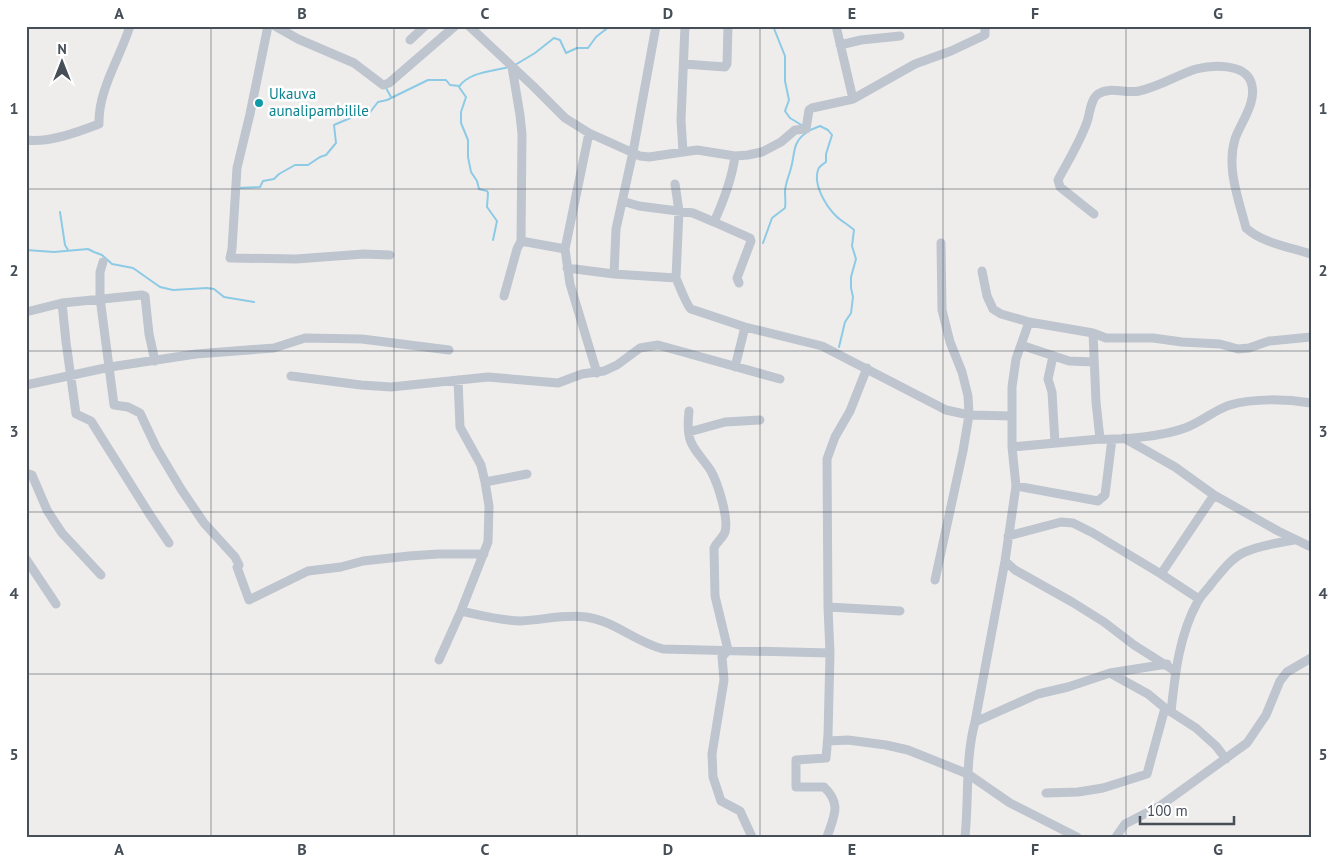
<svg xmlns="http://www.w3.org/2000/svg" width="1337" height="863" font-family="'PT Sans',sans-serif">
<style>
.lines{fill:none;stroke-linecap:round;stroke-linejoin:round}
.stream{stroke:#8ccae5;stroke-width:2}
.minor{stroke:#bec5ce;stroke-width:9}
.grid{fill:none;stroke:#464e58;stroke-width:1;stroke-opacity:0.55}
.culture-dot{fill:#0f9aa8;stroke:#fff;stroke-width:2}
.labels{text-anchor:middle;stroke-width:5;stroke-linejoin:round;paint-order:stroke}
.culture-label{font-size:15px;fill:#0d838f;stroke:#fff;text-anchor:start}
.neatline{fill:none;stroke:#464e58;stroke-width:2}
.grid-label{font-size:16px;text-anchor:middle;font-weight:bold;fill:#464e58}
</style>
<rect width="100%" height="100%" fill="#efedec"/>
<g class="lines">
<!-- stream -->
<path class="stream" d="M773 26 785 56V81L789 100 785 111 790 118 803 126
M515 65 535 53 554 38 560 40 566 53 577 48H588L596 37 610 26
M386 88 391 97
M808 131 820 126 828 130 832 135 826 154V162C823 164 819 166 818 170 813 185 826 206 836 216 841 221 849 225 854 230L852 246 856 259 851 277V288L853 297 851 313 845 322 839 347
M238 188 260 187 263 181 274 179 279 174 295 165H308L320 157 326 155 336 143 334 125 355 116H367L378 102 387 100 428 80H446L450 85 460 86
M60 212 65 245 68 250
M493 240 497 221 487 207 488 193 487 191 479 189 477 181 471 172 468 157V140L461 123V112L466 97 459 87C468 72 494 71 509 67
M763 243 772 218 785 208C786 202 785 198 785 192 785 184 789 176 791 168 795 155 792 142 806 133
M26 250 54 252 88 249 94 252 102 255 112 264 133 268 160 287 173 290 207 288 214 289 224 297 254 302"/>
<!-- minor -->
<path class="minor" d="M268 26 250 114 237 168 232 249 230 258 296 259 364 254 390 255
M275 26 298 39 354 63 383 85 389 83 455 26
M469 26 533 86 565 118 589 133 609 142 640 156 649 157 697 150 735 156 748 155 762 152 781 142 795 130 806 129 809 110 812 108 853 99 915 64 951 51 985 35V26
M836 26 853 99
M410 40 425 26
M840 45 861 40 900 36
M684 64 725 67 727 64 728 26
M589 133 565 249 570 284 597 373
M26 140C49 143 78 132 99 124 98 90 120 58 130 26
M683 152 681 120 685 26
M675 184 679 211 676 278
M622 201 639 206 693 213 714 222C724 200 732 179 735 156
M1094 214 1060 187 1058 180C1068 161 1080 142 1087 122 1090 114 1090 100 1098 94 1110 86 1126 94 1139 91 1159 87 1177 75 1196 69 1212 65 1244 63 1251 82 1258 101 1241 122 1235 139 1226 169 1239 200 1246 228 1262 243 1290 247 1311 254
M714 222 750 238 751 241 737 278 739 283
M521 241 565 249
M103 262 100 272V298L114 405 128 407 140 413 156 447 181 489 204 523 235 557 239 565 237 567 249 600 308 571 341 567 363 561 409 556 438 554H484
M567 268 614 274 676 278C679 285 687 306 691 309L745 327 822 346 946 410 969 415 1012 416
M982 271 987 296 993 309 1001 314 1029 322 1093 333 1106 338H1153L1182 342 1220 344 1238 349 1249 348 1269 341 1311 337
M614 274 616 229 633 152 656 26
M504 296 517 249 521 241 522 134 520 115 512 67
M62 303 66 342 76 414 91 421 150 515 169 543
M26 312 62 303 142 295 145 296 149 334 155 361
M1093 333 1096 402 1100 439
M1021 345 1069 361 1094 362
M1053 356 1048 379 1052 392 1055 443
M735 367 745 327
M291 376 361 385 391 387 488 377 558 383 582 374 604 371 617 365 640 348 658 345 780 379
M26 385 110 367 196 354 274 348 305 338 362 339 449 350
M689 411C688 420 687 433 691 442 695 452 705 461 711 471 718 484 729 518 725 532 723 538 717 541 714 548L715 596 728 650 722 657 724 680 712 754 713 777 721 801 740 811 752 837
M689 432 725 422 760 420
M1124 438 1175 467 1214 495 1278 531 1311 547
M1012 447 1100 439C1123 440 1164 436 1185 428 1200 423 1216 409 1230 405 1254 398 1286 399 1311 403
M26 473 32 475 47 510 54 521 62 533 101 575
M485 482 527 474
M1016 486 1098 501 1105 495 1112 439
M1008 536 1061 522 1073 523 1093 533 1161 574 1199 599
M26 559 56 604
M1005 561 1015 570 1072 602 1104 622 1134 645 1175 671
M1161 574 1214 495
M935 580 963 451 969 415 968 396 962 372 950 342 942 310 941 243
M828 607 900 611
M461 611C480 615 502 621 521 621 543 620 564 614 586 617 615 621 635 642 663 649L830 653
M439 660 461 611 488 542 489 506 485 482 481 465 460 427 458 380
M1110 673 1148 694 1165 708 1196 728 1216 746 1226 759
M1171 712C1175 674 1179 635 1198 601 1202 594 1208 589 1212 583 1222 571 1231 558 1245 552 1261 545 1277 543 1294 540
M975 722 1038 694 1068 687 1110 673 1167 664
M828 741 848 740 886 745 908 750 968 774 1010 803 1077 837
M1046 793 1078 792 1103 788 1147 774 1165 708
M827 837C834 816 842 804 824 787H796V760L826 758 828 735 830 653 828 607 827 459 835 437 850 411 867 368
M965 837C969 799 965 759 975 722L1005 561 1016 486 1012 447V387L1016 359 1029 322
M1116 837 1125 824 1160 806 1247 743 1266 715 1280 681 1287 672 1311 658"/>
</g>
<!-- grid -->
<path class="grid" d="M211 26V837M394 26V837M577 26V837M760 26V837M943 26V837M1126 26V837M26 189H1311M26 351H1311M26 512H1311M26 674H1311"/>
<!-- markers -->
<circle class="culture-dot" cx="259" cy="103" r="5"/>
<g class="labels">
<!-- culture labels -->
<g class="culture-label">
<text x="269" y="99">Ukauva<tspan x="269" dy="17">aunalipambilile</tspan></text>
</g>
</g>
<!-- border -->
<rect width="1337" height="863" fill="none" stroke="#ffffff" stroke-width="55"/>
<!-- north arrow -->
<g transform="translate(62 62)" stroke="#ffffff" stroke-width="4" paint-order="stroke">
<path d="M0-4L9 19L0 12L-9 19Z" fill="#464e58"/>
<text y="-8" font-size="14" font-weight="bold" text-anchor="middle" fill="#464e58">N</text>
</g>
<!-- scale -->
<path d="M1140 816v8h94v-8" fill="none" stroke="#464e58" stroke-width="2.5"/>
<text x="1147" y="816" font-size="15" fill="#464e58" stroke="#ffffff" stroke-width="4" paint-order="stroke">100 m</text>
<rect x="28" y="28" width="1282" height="808" class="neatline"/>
<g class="grid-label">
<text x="119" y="19">A</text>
<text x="302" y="19">B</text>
<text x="485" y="19">C</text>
<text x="668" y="19">D</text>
<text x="852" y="19">E</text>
<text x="1035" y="19">F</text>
<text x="1218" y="19">G</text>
<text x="14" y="114">1</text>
<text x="1323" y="114">1</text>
<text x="14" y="276">2</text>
<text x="1323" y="276">2</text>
<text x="14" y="437">3</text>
<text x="1323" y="437">3</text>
<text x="14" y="599">4</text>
<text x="1323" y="599">4</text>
<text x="14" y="760">5</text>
<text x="1323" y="760">5</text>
<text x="119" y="855">A</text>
<text x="302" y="855">B</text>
<text x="485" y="855">C</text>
<text x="668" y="855">D</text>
<text x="852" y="855">E</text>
<text x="1035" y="855">F</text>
<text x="1218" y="855">G</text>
</g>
</svg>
